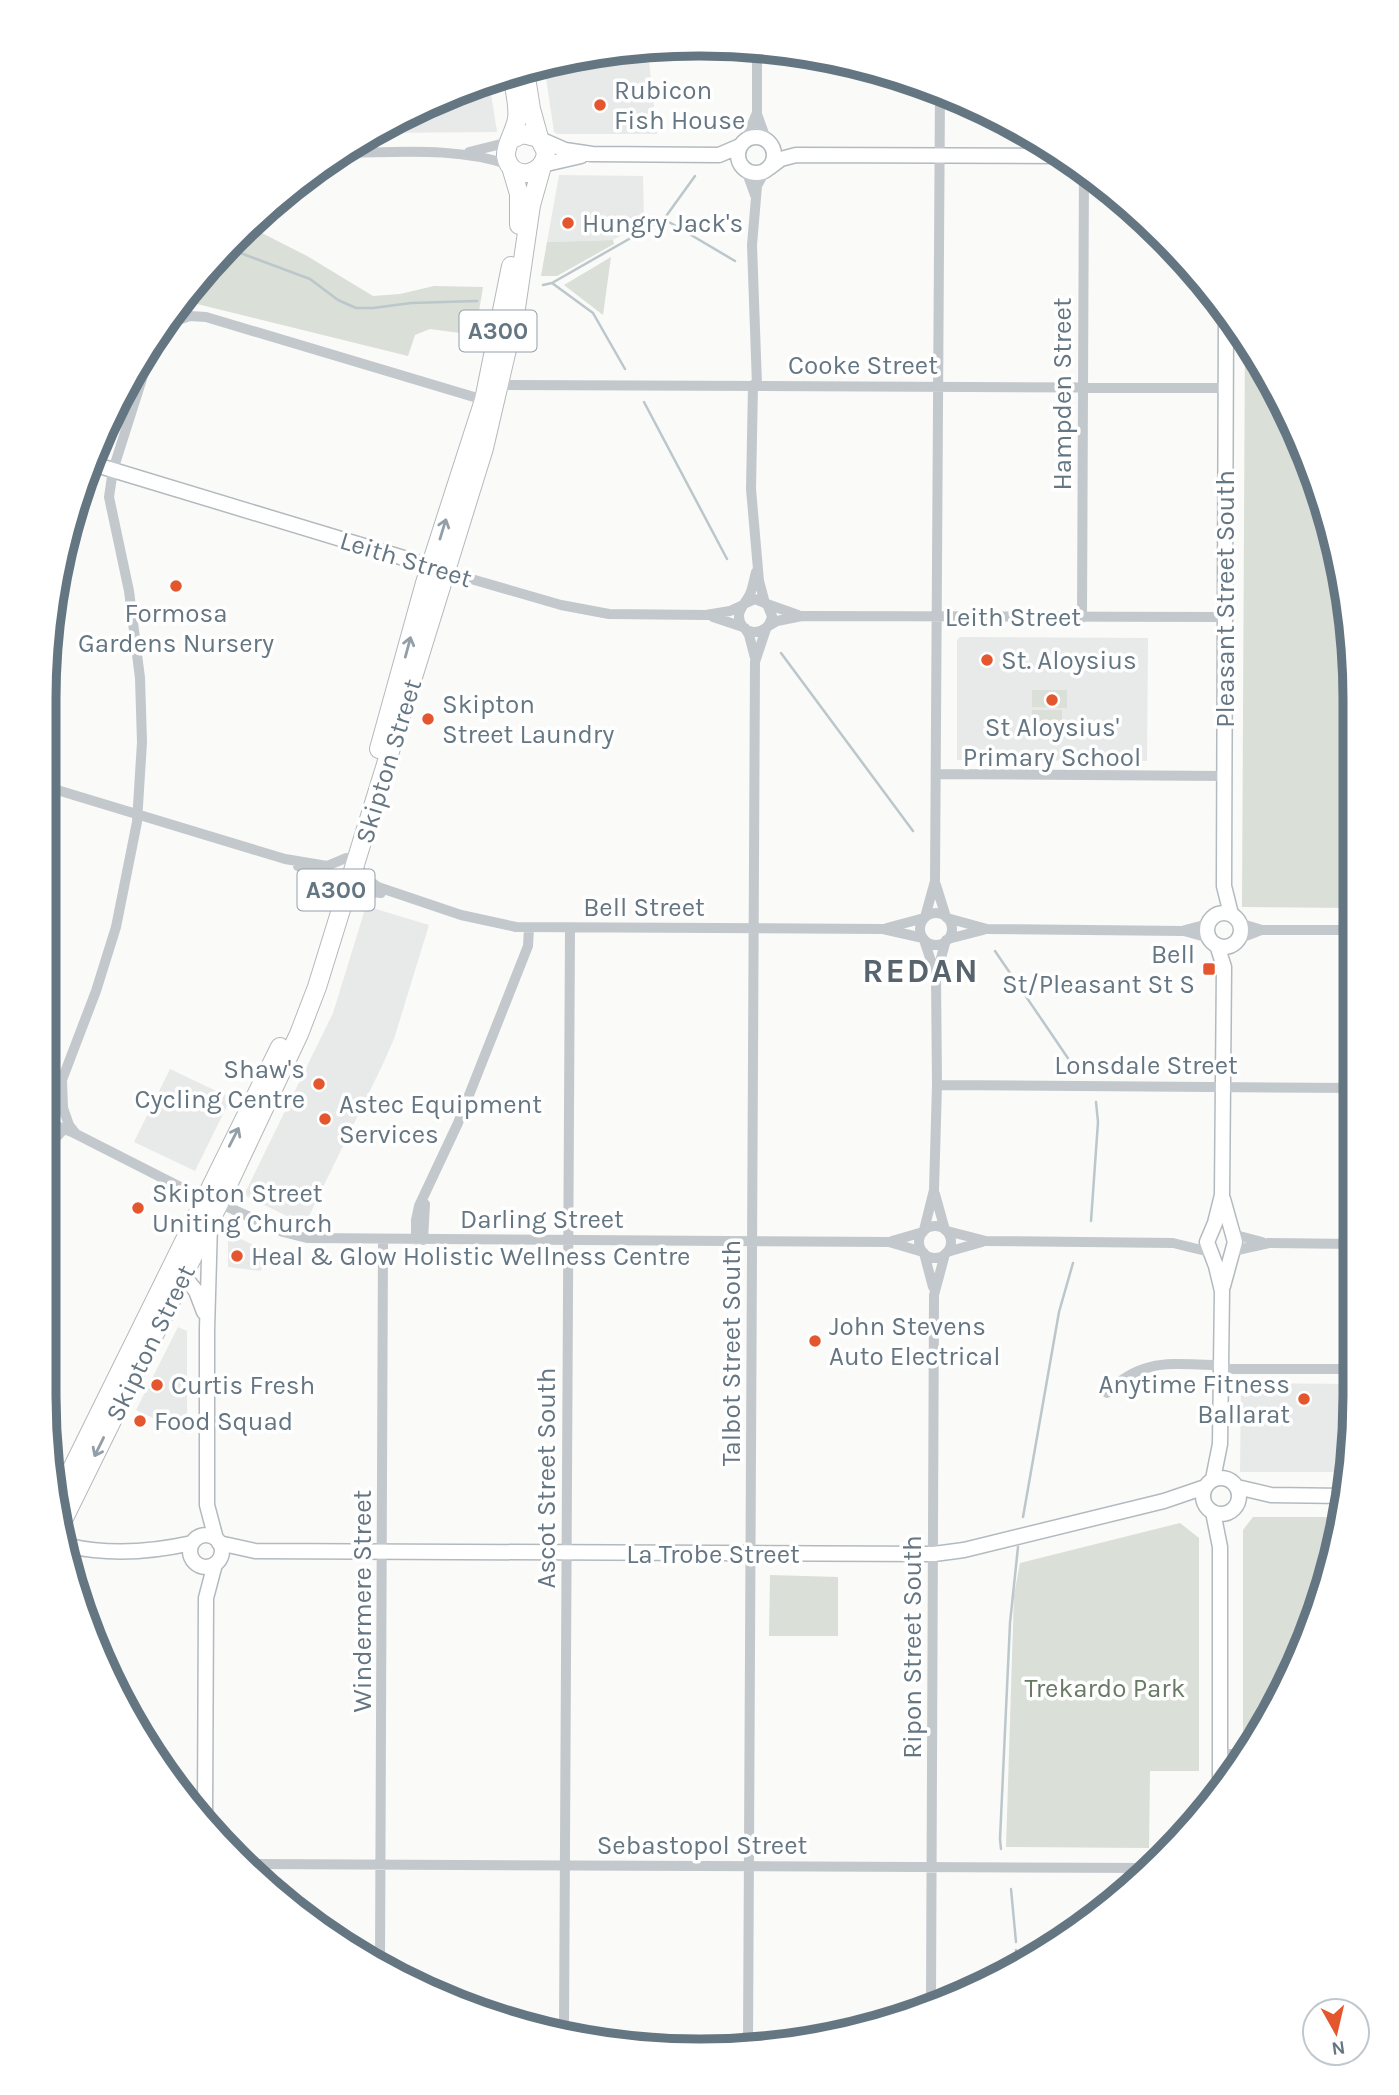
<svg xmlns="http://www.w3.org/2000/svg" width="1399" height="2095" font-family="Karla,sans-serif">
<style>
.built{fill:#e8e9e9}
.green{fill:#dadfd7}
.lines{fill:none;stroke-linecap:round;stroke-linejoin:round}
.stream{stroke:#bbc7cb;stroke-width:2.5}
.secondary-casing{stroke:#b3babf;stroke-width:17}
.highway-casing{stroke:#b4b9bd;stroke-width:20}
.street{stroke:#c3c8cc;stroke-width:10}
.secondary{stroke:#fff;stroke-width:14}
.highway{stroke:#fff;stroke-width:18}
.oneway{stroke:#939fa8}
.poi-dot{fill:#e4572e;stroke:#fff;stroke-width:2.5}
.labels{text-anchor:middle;stroke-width:7;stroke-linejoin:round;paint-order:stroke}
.shield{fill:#fff;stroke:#939fa8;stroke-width:2}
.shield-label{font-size:24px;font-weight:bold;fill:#657683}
.poi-label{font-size:26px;fill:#657683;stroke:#fff;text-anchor:start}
.street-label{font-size:26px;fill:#657683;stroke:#fff}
.park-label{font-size:26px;fill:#687a64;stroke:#fff}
.district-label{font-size:33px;font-weight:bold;letter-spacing:2px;fill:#57646e;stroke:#fff}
.rim{fill:none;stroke:#657683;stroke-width:9}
</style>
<rect width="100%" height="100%" fill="#fafaf8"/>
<!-- built -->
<path class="built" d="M665 47V49L648 52 657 134H557L554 132 544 65 571 56Z
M489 81 497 132 376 133 448 94Z
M559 175 643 176 644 223 613 240 547 242Z
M960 637 1148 638 1147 761 957 760V640Z
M366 906 429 925 394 1039 382 1066 308 1218H291L244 1195 333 1013Z
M170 1069 231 1098 195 1171 134 1142Z
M230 1234 268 1252 261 1271 228 1267V1235Z
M178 1327 187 1331V1434L136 1410Z
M1241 1383 1355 1384 1348 1472H1240Z"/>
<!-- green -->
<path class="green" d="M248 226 307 256 373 296 400 294 434 286 483 287 475 335 430 329 415 335 408 356 189 302 236 236Z
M613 240 614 244 557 276H541L547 242Z
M611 257 603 315 564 285Z
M1245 336 1305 448 1343 571 1355 700V908L1242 907Z
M1032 690H1067V708L1032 707Z
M1032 710H1062V728L1032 727Z
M1253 1517H1343L1287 1686 1252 1735H1243V1530Z
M1180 1523 1199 1538V1771H1150L1149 1848 1006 1847 1014 1595 1020 1563Z
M770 1575 838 1577V1636H769Z"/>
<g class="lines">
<!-- stream -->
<path class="stream" d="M664 219 735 261
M227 248 310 279 338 300 356 308H373L411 303 477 301
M552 283 664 219 695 176
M543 285 552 283 593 313 625 369
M644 402 727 559
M781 653 913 831
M995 951 1076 1070
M1091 1221 1098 1122 1096 1102
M1023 1517 1059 1312 1073 1263
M1001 1849 1000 1839 1010 1623 1018 1547
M1011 1889 1016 1942
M1016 1950 1018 1967"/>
<!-- secondary casing -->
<g class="secondary-casing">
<path id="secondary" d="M738 155a18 18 0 1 1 36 0a18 18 0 1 1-36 0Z
M540 139 565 150 592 154 719 155 740 146
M542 165 581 156
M769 168 781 159 796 155 1066 156
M1226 312 1224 886 1231 914
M93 464 440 569
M1207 930a17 17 0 1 1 34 0a17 17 0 1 1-34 0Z
M210 1223 207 1330V1505L216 1539
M179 1270 196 1291 204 1312
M1223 1286 1235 1242 1223 1199
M1203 1496a18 18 0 1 1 36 0a18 18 0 1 1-36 0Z
M1213 1479 1220 1444 1222 1291 1216 1266 1207 1242 1215 1223 1222 1195 1224 967 1217 945
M1237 1487 1271 1495 1345 1496
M1213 1512 1220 1547V1780
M190 1551a16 16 0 1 1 32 0a16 16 0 1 1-32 0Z
M219 1543 255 1551 934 1554 964 1550 1164 1501 1205 1487
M69 1546C109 1555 152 1552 192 1543
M205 1814 206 1598 215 1564"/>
</g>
<!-- highway casing -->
<g class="highway-casing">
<path id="highway" d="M525 71 531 109 539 138
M512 75C514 89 519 104 517 119 515 131 505 146 506 156 510 181 544 178 546 152L539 138 523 134 512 139
M511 167 519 194V225
M379 749 425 583 484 400 511 266
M60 1493 280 1047
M64 1518 225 1191 299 1034 317 987 484 448 515 315 531 205 542 166"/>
</g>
<!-- street -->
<path class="street" d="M757 49V114L766 139
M746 139 756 115
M469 152 509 142
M337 153C394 153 455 146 510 165
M746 170 755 195
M175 321 190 316 206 317 484 400
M500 385 1225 388
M753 385 751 489 759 581 765 603
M757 385 752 245 757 186 765 171
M447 572 561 605 609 614 706 615 730 611 743 605
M744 604 755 599 767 604 772 616C768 639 738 636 739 615 740 607 747 601 750 594 753 587 754 579 756 572
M767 604 798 615
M713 617 743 627
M1082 618 1084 171
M767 627 777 621 802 616 1224 617
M745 628 749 635 755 658
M936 774 1224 776
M44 786 285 859 327 866 346 858
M357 861 363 876 378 887 461 915 516 927 883 929 923 938
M298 866 325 879 334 897
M936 885 946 917
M345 899 362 891 381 893
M920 929a16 16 0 1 1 32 0a16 16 0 1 1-32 0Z
M925 917 935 881 940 91
M947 918 987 929 1184 931 1209 938
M1239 923 1262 930H1355
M887 928 924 918
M1185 930 1208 924
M948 939 983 930
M1238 939 1261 930
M936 976 946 940
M937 1085 1355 1088
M44 1121 72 1132 194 1194 219 1203 283 1232 307 1238 889 1242 923 1252
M76 1134 69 1125 63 1108 62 1080 96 991 116 927 137 822 142 742 140 678 129 591 109 497 113 470 149 357
M44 1151 64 1129
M935 1194 945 1230
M919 1242a16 16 0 1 1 32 0a16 16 0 1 1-32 0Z
M924 1230 934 1190 937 1085 936 976 924 940
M947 1231 986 1241 1173 1243 1210 1252
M1232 1234 1262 1242
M416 1240V1220L419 1206 458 1123 528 946 529 928
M423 1240 425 1204
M892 1241 923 1232
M1233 1251 1269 1243 1355 1244
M947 1252 982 1242
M924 1253 933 1287
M1221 1369H1355
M1107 1393C1143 1356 1174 1365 1221 1365
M1220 1754H1239
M251 1864 1151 1868
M380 1962 383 1240
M931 2000 934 1295 945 1254
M564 2028 570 928
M748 2044 755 662 766 629"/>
<!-- secondary -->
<use href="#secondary" class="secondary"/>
<!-- highway -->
<use href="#highway" class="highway"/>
</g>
<!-- one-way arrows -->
<defs><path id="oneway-shaft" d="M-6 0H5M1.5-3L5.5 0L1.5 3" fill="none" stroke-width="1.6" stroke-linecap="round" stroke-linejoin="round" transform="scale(1.75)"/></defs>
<g class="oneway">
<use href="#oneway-shaft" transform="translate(443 529) rotate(-73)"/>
<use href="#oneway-shaft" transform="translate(408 647) rotate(-75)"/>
<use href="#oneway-shaft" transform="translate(234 1137) rotate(-63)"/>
<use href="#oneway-shaft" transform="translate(99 1447) rotate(116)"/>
</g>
<!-- markers -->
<g class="poi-dot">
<circle cx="600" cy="105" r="7"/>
<circle cx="568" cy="223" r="7"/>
<circle cx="176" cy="586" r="7"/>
<circle cx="987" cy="660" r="7"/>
<circle cx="1052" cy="700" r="7"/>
<circle cx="428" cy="719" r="7"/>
<rect x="1202" y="962" width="14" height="14" rx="3.5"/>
<circle cx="319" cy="1084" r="7"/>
<circle cx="325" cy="1119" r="7"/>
<circle cx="138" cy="1208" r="7"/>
<circle cx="237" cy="1256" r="7"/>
<circle cx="815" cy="1341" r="7"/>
<circle cx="157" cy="1385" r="7"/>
<circle cx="1304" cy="1399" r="7"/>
<circle cx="140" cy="1421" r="7"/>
</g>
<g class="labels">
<!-- shield labels -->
<g class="shield">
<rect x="459.5" y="310.5" width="77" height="41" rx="5"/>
<rect x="297.5" y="869.5" width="77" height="41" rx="5"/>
</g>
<g class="shield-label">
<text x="498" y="339">A300</text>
<text x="336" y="898">A300</text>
</g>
<!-- poi labels -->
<g class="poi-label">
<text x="614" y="99">Rubicon<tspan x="614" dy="30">Fish House</tspan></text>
<text x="582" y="232">Hungry Jack's</text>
<text x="176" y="622" text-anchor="middle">Formosa<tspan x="176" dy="30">Gardens Nursery</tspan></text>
<text x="1001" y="669">St. Aloysius</text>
<text x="442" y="713">Skipton<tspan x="442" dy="30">Street Laundry</tspan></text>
<text x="1052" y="736" text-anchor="middle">St Aloysius'<tspan x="1052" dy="30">Primary School</tspan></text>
<text x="1195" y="963" text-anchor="end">Bell<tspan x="1195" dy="30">St/Pleasant St S</tspan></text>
<text x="305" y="1078" text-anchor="end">Shaw's<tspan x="305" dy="30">Cycling Centre</tspan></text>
<text x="339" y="1113">Astec Equipment<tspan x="339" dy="30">Services</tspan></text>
<text x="152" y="1202">Skipton Street<tspan x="152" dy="30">Uniting Church</tspan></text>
<text x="251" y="1265">Heal &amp; Glow Holistic Wellness Centre</text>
<text x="829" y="1335">John Stevens<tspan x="829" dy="30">Auto Electrical</tspan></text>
<text x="1290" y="1393" text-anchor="end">Anytime Fitness<tspan x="1290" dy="30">Ballarat</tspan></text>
<text x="171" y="1394">Curtis Fresh</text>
<text x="154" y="1430">Food Squad</text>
</g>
<!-- street labels -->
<g class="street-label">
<text x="863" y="374">Cooke Street</text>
<text transform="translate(1062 394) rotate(-90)" y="9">Hampden Street</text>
<text transform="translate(406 559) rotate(17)" y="9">Leith Street</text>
<text transform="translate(1225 599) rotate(-90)" y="9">Pleasant Street South</text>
<text x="1013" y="626">Leith Street</text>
<text transform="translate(388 761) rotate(-73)" y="9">Skipton Street</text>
<text x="644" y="916">Bell Street</text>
<text x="1146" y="1074">Lonsdale Street</text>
<text x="542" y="1228">Darling Street</text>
<text transform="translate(150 1343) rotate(-64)" y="9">Skipton Street</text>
<text transform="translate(731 1353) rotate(-90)" y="9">Talbot Street South</text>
<text transform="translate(546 1478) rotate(-90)" y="9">Ascot Street South</text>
<text x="713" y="1563">La Trobe Street</text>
<text transform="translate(362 1601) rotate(-90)" y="9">Windermere Street</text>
<text transform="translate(912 1647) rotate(-90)" y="9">Ripon Street South</text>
<text x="702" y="1854">Sebastopol Street</text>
</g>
<!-- park labels -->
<g class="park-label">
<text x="1105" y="1697">Trekardo Park</text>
</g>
<!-- district labels -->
<g class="district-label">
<text x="921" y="982">REDAN</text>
</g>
</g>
<!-- crop -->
<path d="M0 0H1399V2095H0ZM699 56H700A643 643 0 0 1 1343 699V1396A643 643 0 0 1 700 2039H699A643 643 0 0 1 56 1396V699A643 643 0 0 1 699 56Z" fill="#fff" fill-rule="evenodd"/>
<path class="rim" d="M699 56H700A643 643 0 0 1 1343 699V1396A643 643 0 0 1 700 2039H699A643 643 0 0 1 56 1396V699A643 643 0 0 1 699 56Z"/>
<!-- north arrow -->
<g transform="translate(1336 2032) rotate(172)"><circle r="33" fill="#ffffff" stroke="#c1c8cd" stroke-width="2"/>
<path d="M0-5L12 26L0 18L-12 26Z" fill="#e4572e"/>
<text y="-10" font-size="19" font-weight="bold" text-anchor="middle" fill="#657683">N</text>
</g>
</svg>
